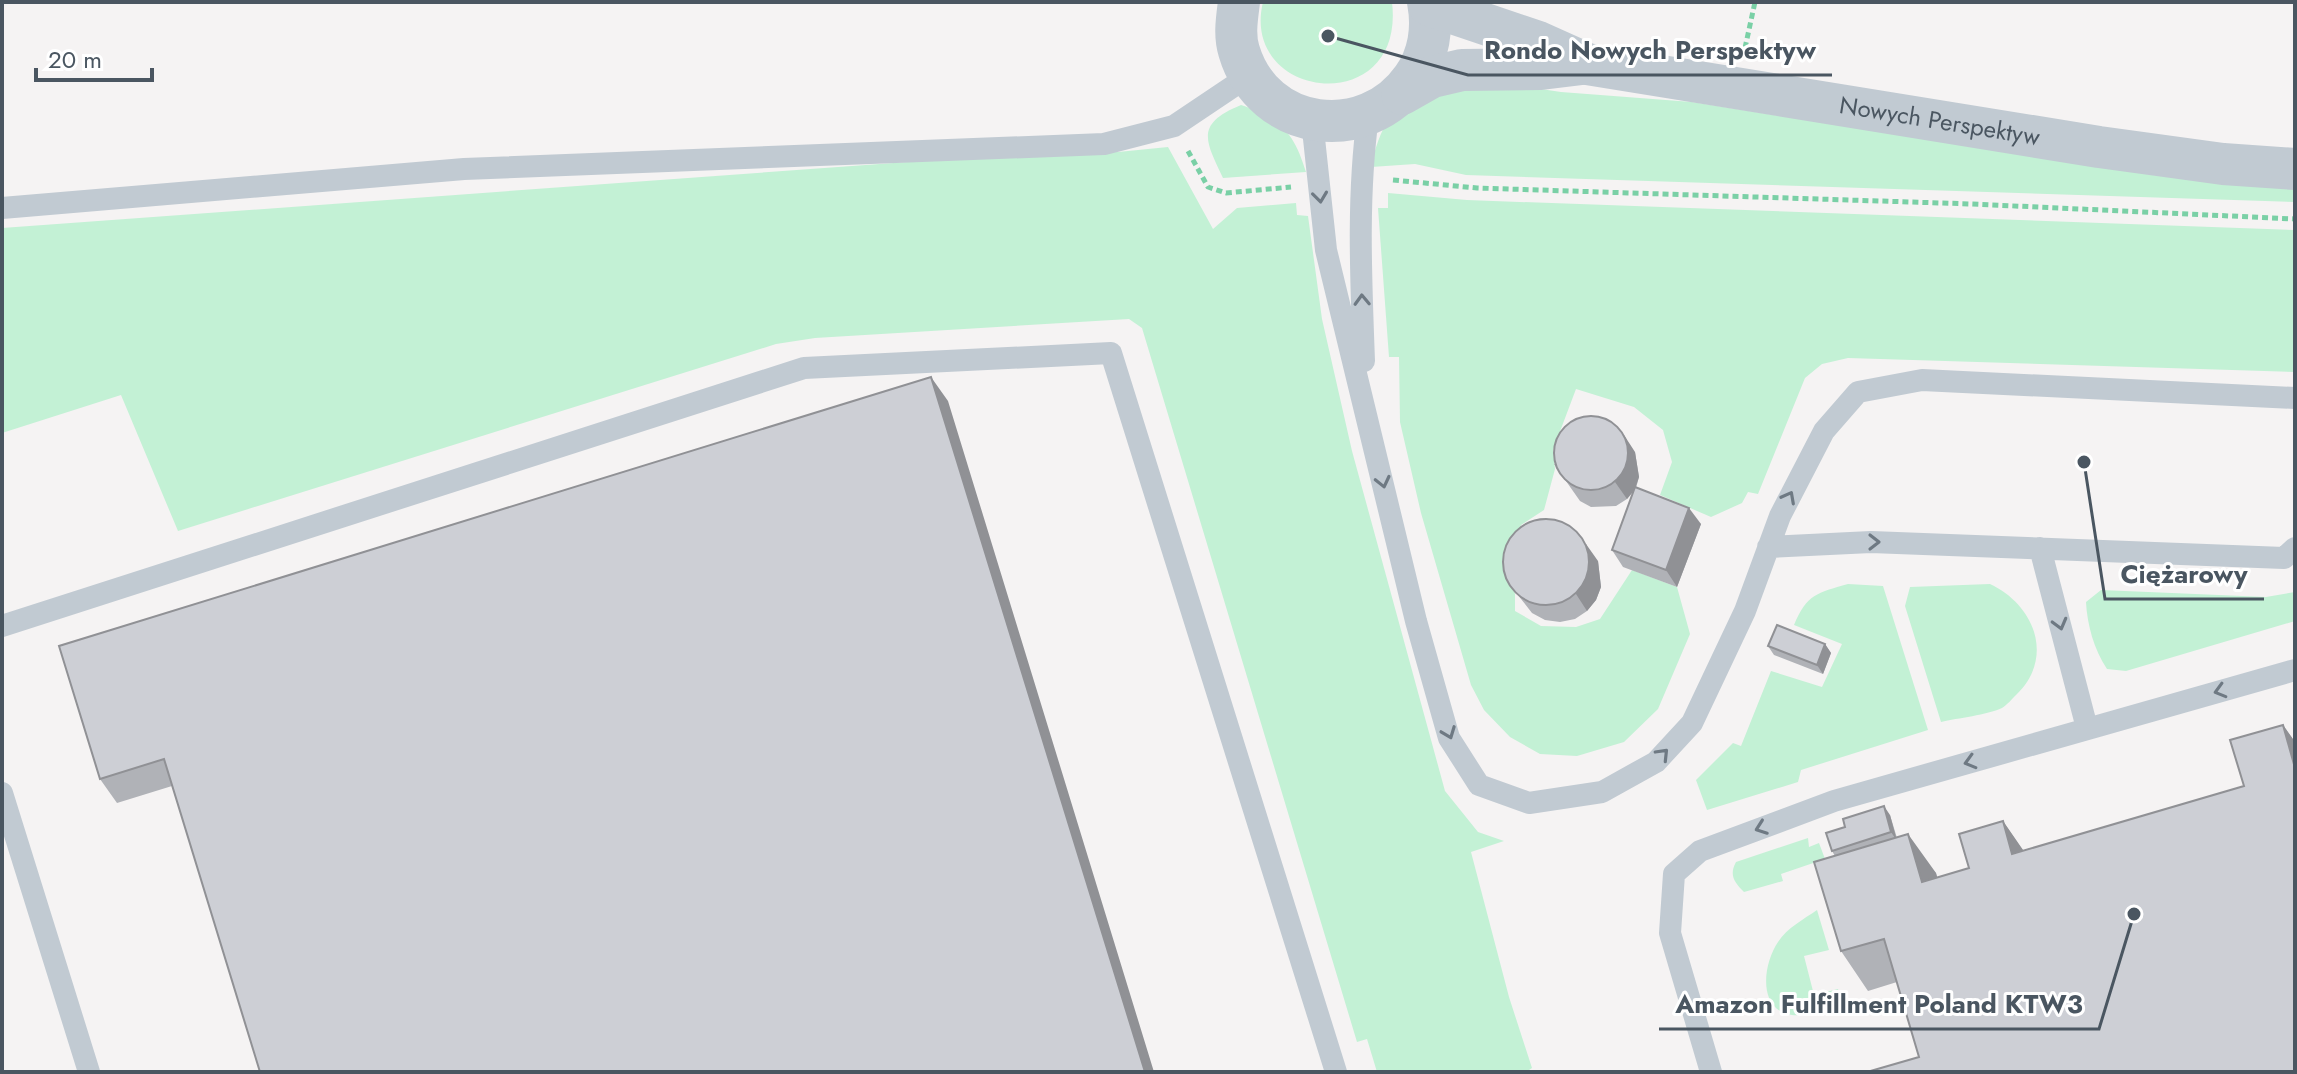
<svg xmlns="http://www.w3.org/2000/svg" width="2297" height="1074" font-family="Jost,sans-serif">
<style>
.green{fill:#c3f1d5}
.lines{fill:none;stroke-linecap:round;stroke-linejoin:round}
.path{stroke:#7ad0a6;stroke-width:5;stroke-dasharray:6 4;stroke-linecap:butt}
.service{stroke:#c1cad2;stroke-width:22}
.minor{stroke:#c1cad2;stroke-width:42}
.wall{fill:#b0b2b7}
.shaded-wall{fill:#909195}
.building{fill:#cdcfd5;stroke:#909195;stroke-width:2}
.oneway{stroke:#6e7983}
.labels{text-anchor:middle;stroke-width:6;stroke-linejoin:round;paint-order:stroke}
.street-label{font-size:24px;fill:#4a5661;stroke:#fff}
.leader{fill:none;stroke:#4a5661;stroke-width:3}
.callout-dot{fill:#4a5661;stroke:#fff;stroke-width:3}
.callout-label{font-size:26px;text-anchor:middle;font-weight:bold;fill:#4a5661;stroke:#fff;stroke-width:6;stroke-linejoin:round;paint-order:stroke}
</style>
<rect width="100%" height="100%" fill="#f5f3f3"/>
<!-- green -->
<path class="green" d="M1263 2H1392C1406 120 1239 101 1263 2Z
M1495 82 1561 92 1692 102 2153 175 2295 189V202L1466 175 1415 164 1371 167C1389 86 1424 91 1495 82Z
M1241 105C1280 118 1294 132 1306 172L1223 178C1205 140 1195 124 1241 105Z
M1168 147 1213 229 1237 208 1296 203 1297 215 1308 216 1322 319 1352 451 1445 791 1478 832 1504 841 1471 852 1509 997 1532 1068 1526 1072H1377L1367 1039 1357 1042 1142 328 1129 319 815 338 776 344 178 531 121 395 2 433V228L1072 150 1118 152Z
M1388 193 1467 200 2295 230V372L1848 358 1822 364 1805 378 1758 494 1748 492 1742 503 1711 517 1660 495 1672 462 1663 430 1634 407 1576 389 1553 450 1555 469 1544 510 1521 525 1508 573 1515 594V611L1541 626 1576 627 1600 619 1632 570 1677 587 1690 634 1658 709 1624 742 1577 756 1540 754 1510 737 1484 710 1471 685 1421 513 1400 422 1399 357H1389L1378 208H1388Z
M1848 584 1883 586 1928 730 1801 770 1798 782 1707 810 1696 780 1733 743 1741 746 1771 671 1822 687 1842 644 1794 625C1807 594 1817 593 1848 584Z
M1990 584C2035 605 2055 658 2016 695 2012 699 2007 705 2002 708 1987 715 1958 718 1941 722L1905 606 1910 587Z
M2101 590 2266 597 2295 592V621L2126 671 2107 669C2094 650 2087 624 2086 602Z
M1808 838 1809 847 1819 843 1825 859 1781 874 1783 881 1744 892C1734 882 1729 875 1736 862Z
M1817 910 1829 950 1804 956 1814 995 1838 989 1842 1004C1827 1008 1807 1017 1792 1015 1757 1010 1763 964 1778 942 1787 928 1804 919 1817 910Z"/>
<g class="lines">
<!-- path -->
<path class="path" d="M1745 48 1755 2
M1188 151 1208 187 1226 193 1291 187
M1393 180 1477 188 1972 204 2295 219"/>
<!-- service -->
<path class="service" d="M1312 120 1326 250 1416 621 1449 738 1479 785 1529 803 1602 792 1656 762 1692 723 1745 611 1780 516 1824 431 1858 392 1922 380 2295 398
M2 208 464 169 1104 144 1174 126 1250 75
M1364 361C1361 279 1357 197 1368 116
M1768 547 1871 542 2284 558 2295 548
M2040 548 2087 728
M2 626 804 368 1111 353 1336 1072
M2 793 89 1072
M1711 1072 1670 933 1674 874 1700 851 1834 801 2295 670"/>
<!-- minor -->
<g class="minor">
<path d="M1239 2C1237 18 1234 35 1239 51 1263 132 1366 145 1413 78 1429 56 1433 28 1428 2"/>
<path id="s1" d="M1429 5 1538 42 1587 64 2099 147 2223 164 2295 169"/>
<path d="M1402 94 1432 77 1462 70 1541 69 1582 64"/>
</g>
</g>
<!-- wall -->
<path class="wall" d="M948 401 172 786 117 803 100 779Z
M1635 452 1639 477 1636 488 1701 524 1677 587 1623 567 1612 550 1634 491 1627 499 1616 506 1591 507 1580 501 1554 464Z
M1598 561 1601 587 1596 600 1587 611 1575 619 1560 622 1545 620 1532 613 1510 585Z
M1825 644 1831 653 1823 674 1774 655 1768 646Z
M2283 725 2295 742V1072L1919 1057 1897 982 1868 991 1841 951 1835 856 1832 851 1890 815 1897 838 1936 873 1937 878 1969 868 2003 821 2023 851 2244 786Z"/>
<!-- shaded-wall -->
<path class="shaded-wall" d="M931 377 948 401 1154 1072H1145Z
M1624 435 1635 452 1639 477 1635 489 1627 499 1615 482Z
M1689 508 1701 524 1677 587 1666 570Z
M1586 544 1598 561 1601 587 1596 600 1587 611 1576 594Z
M1825 644 1831 653 1823 674 1817 665Z
M2283 725 2295 742V768Z
M1884 806 1890 815 1897 841 1891 832Z
M2003 821 2030 860 2012 854Z
M1908 834 1936 873 1950 921 1922 882Z"/>
<!-- building -->
<path class="building" d="M931 377 1145 1072H260L164 759 100 779 59 646Z
M1554 453a37 37 0 1 1 74 0a37 37 0 1 1-74 0Z
M1635 487 1689 508 1666 570 1612 550Z
M1503 562a43 43 0 1 1 86 0a43 43 0 1 1-86 0Z
M1777 625 1825 644 1817 665 1768 646Z
M2283 725 2295 768V1072H1867L1919 1057 1884 939 1841 951 1814 862 1908 834 1922 882 1969 868 1959 834 2003 821 2012 854 2244 786 2230 740Z
M1884 806 1891 832 1832 851 1826 833 1845 827 1843 819Z"/>
<!-- one-way arrows -->
<defs><path id="oneway-chevron" d="M-2-3.5L2.5 0L-2 3.5" fill="none" stroke-width="1.6" stroke-linecap="round" stroke-linejoin="round" transform="scale(2)"/></defs>
<g class="oneway">
<use href="#oneway-chevron" transform="translate(1320 197) rotate(83)"/>
<use href="#oneway-chevron" transform="translate(1362 300) rotate(-92)"/>
<use href="#oneway-chevron" transform="translate(1383 482) rotate(77)"/>
<use href="#oneway-chevron" transform="translate(1789 497) rotate(-62)"/>
<use href="#oneway-chevron" transform="translate(1874 542)"/>
<use href="#oneway-chevron" transform="translate(2060 624) rotate(75)"/>
<use href="#oneway-chevron" transform="translate(2220 691) rotate(164)"/>
<use href="#oneway-chevron" transform="translate(1449 733) rotate(69)"/>
<use href="#oneway-chevron" transform="translate(1663 754) rotate(-46)"/>
<use href="#oneway-chevron" transform="translate(1970 762) rotate(164)"/>
<use href="#oneway-chevron" transform="translate(1761 828) rotate(160)"/>
</g>
<g class="labels">
<!-- street labels -->
<g class="street-label">
<text dy="8" stroke="none"><textPath href="#s1" startOffset="526">Nowych Perspektyw</textPath></text>
</g>
</g>
<!-- callouts -->
<path class="leader" d="M1328 36L1468 75H1832M2084 462L2105 599H2264M2134 914L2099 1029H1659"/>
<g class="callout-dot">
<circle cx="1328" cy="36" r="8"/>
<circle cx="2084" cy="462" r="8"/>
<circle cx="2134" cy="914" r="8"/>
</g>
<g class="callout-label">
<text x="1650" y="59">Rondo Nowych Perspektyw</text>
<text x="2184" y="583">Ciężarowy</text>
<text x="1879" y="1013">Amazon Fulfillment Poland KTW3</text>
</g>
<!-- border -->
<rect width="2297" height="1074" fill="none" stroke="#4a5661" stroke-width="8"/>
<!-- scale -->
<path d="M36 68v12h116v-12" fill="none" stroke="#4a5661" stroke-width="4"/>
<text x="48" y="68" font-size="24" fill="#4a5661" stroke="#ffffff" stroke-width="6" paint-order="stroke">20 m</text>
</svg>
